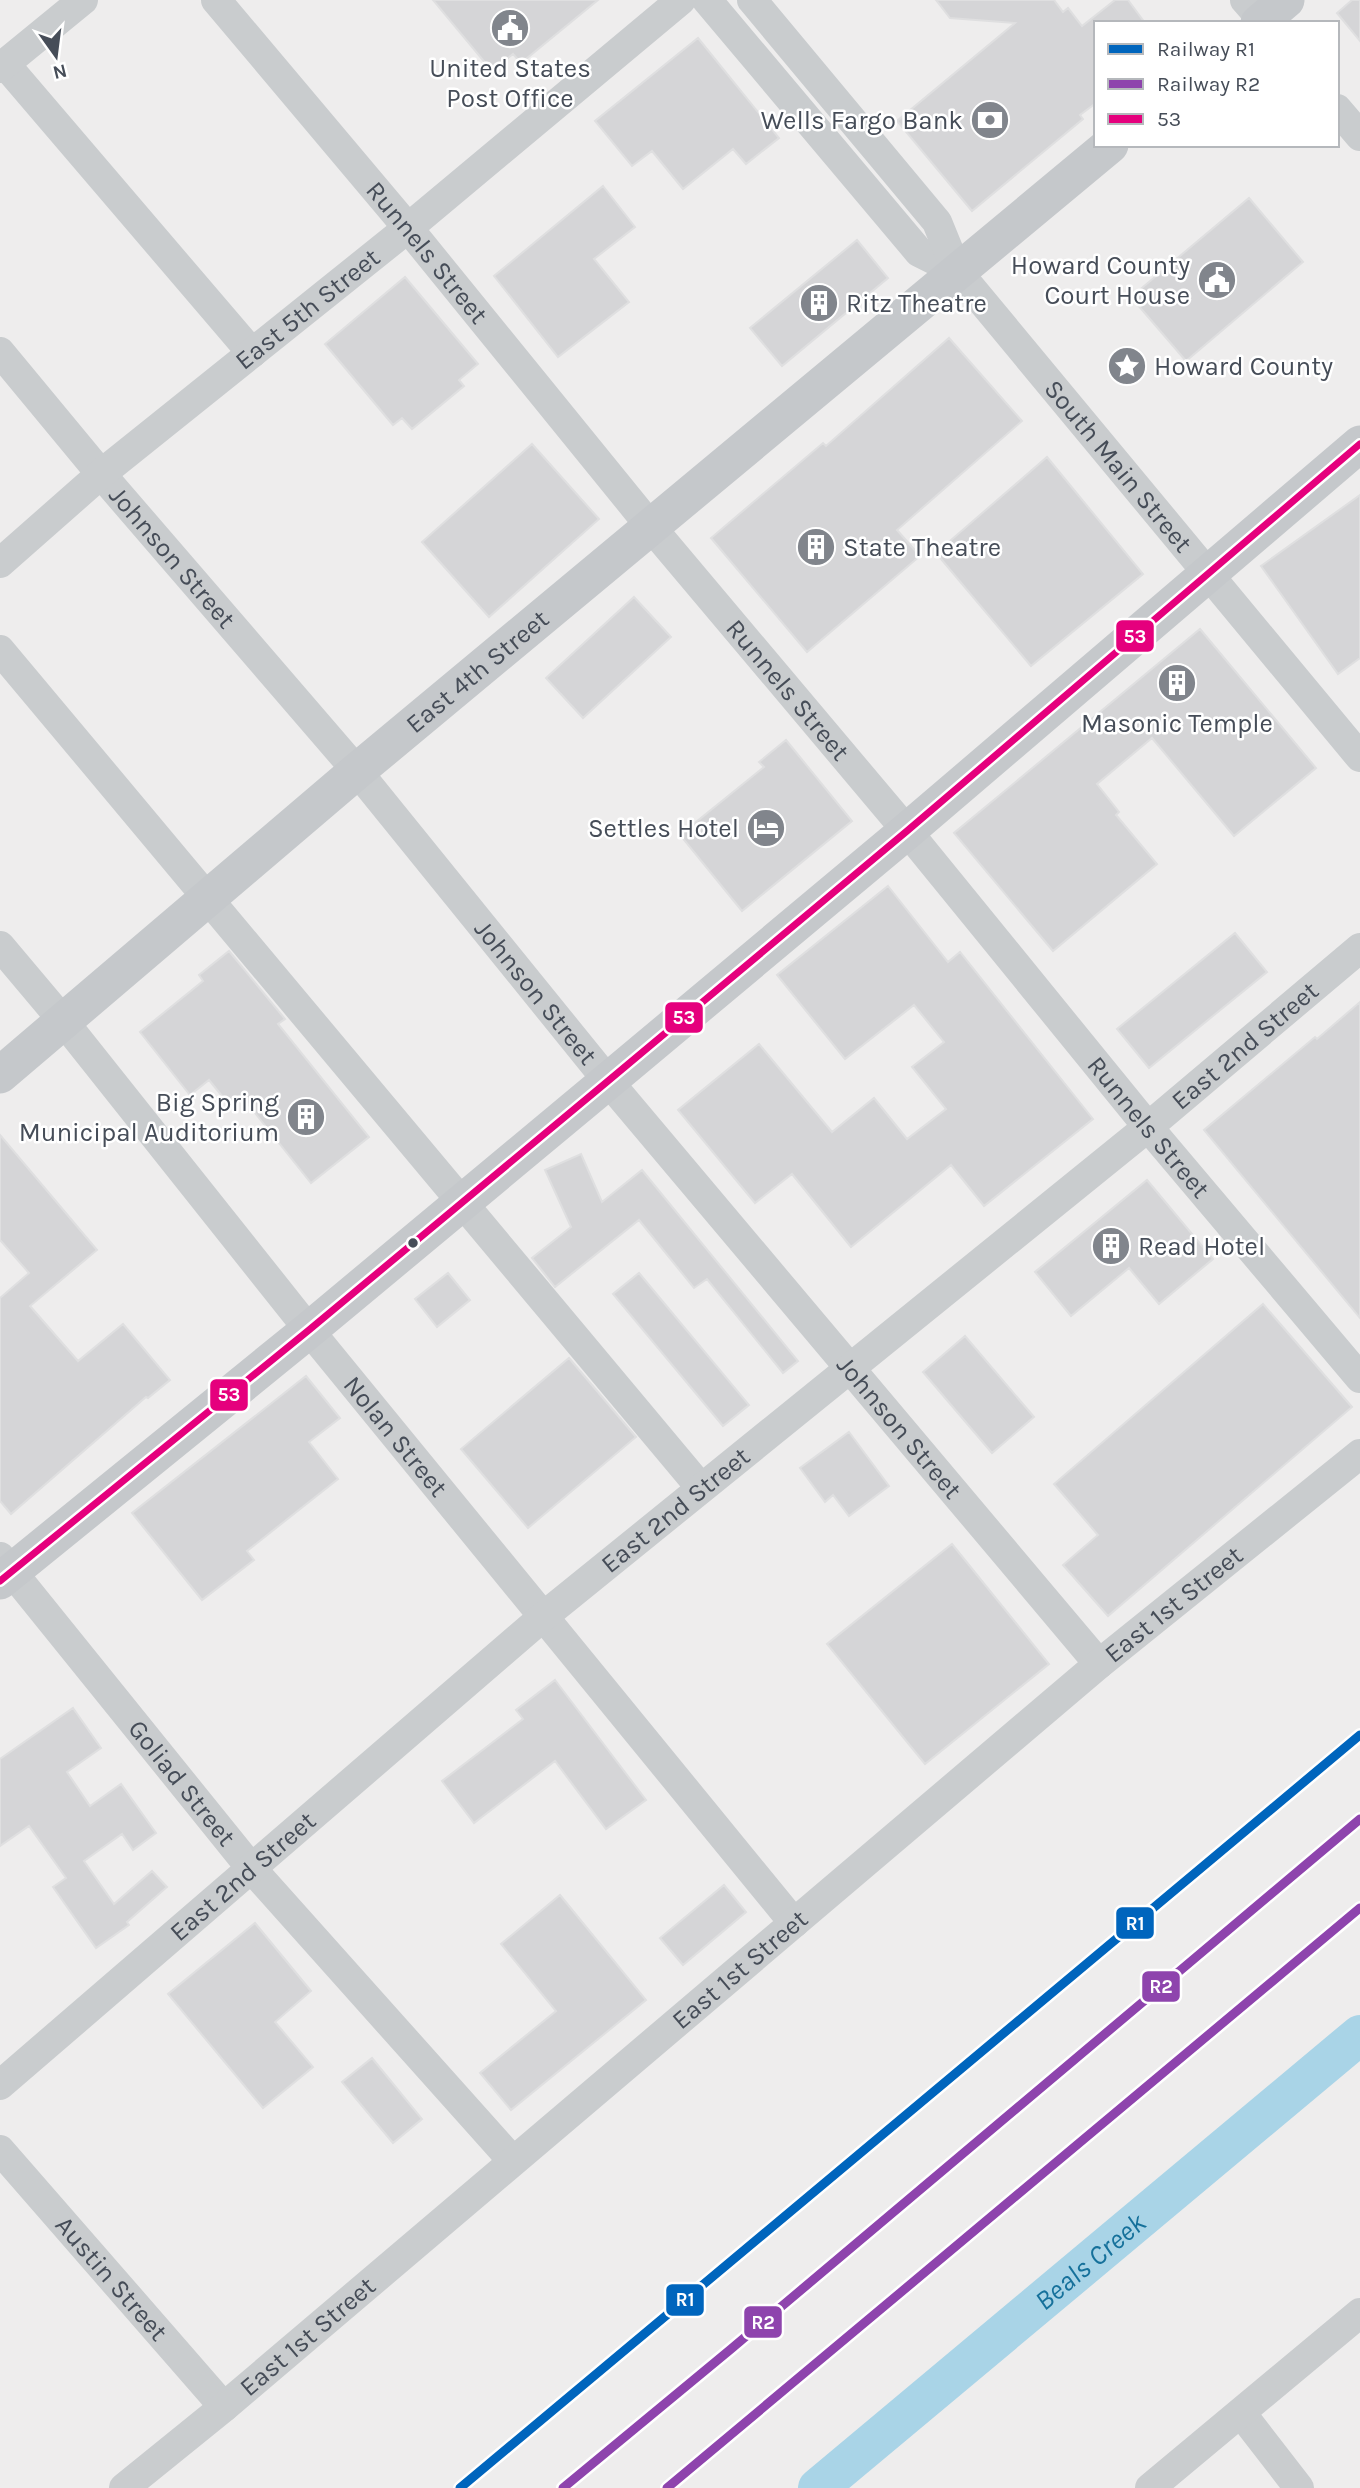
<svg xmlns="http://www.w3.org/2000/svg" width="1360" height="2488" font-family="Karla,sans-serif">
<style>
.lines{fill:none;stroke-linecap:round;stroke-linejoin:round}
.river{stroke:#a9d4e7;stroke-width:40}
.building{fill:#d5d5d7;stroke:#dfdfe0;stroke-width:2}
.minor{stroke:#c9ccce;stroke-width:30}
.major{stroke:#c5c8cb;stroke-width:37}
.bus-1-casing{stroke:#fff;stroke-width:12}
.bus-1{stroke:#e5007d;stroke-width:7}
.rail-1-casing{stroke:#fff;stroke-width:14}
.rail-2-casing{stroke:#fff;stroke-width:14}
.rail-1{stroke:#0065bd;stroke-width:9}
.rail-2{stroke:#8e44ad;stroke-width:9}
.bus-dot{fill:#464d58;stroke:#fff;stroke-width:2.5}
.labels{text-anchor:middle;stroke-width:5;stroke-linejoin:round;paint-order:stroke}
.poi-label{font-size:26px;fill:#464d58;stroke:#fff;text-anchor:end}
.street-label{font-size:26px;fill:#464d58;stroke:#fff}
.water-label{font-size:28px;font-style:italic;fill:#16719b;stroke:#fff}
.line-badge{stroke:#fff;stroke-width:2.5}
.badge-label{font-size:19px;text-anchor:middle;font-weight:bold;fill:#fff}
</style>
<rect width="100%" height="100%" fill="#eeeded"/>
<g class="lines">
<!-- river -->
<path class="river" id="s1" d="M818 2488 1360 2035"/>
</g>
<!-- building -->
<path class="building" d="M433 0H598L521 63 513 54 492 71Z
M936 0H1054L1063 12 1068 8 1082 26 1115 0H1128L1145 23H1096V103L1080 115 1083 119 972 211 897 121 1015 23 950 18Z
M1352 0H1360V41L1337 13Z
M698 38 779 138 746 164 733 149 683 189 652 151 632 166 595 121Z
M603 186 635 227 594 259 629 302 558 357 494 276Z
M1249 198 1303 262 1186 361 1131 297Z
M857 240 888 278 782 366 750 328Z
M405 277 478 364 459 380 464 386 412 429 402 418 393 425 325 344Z
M949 338 1022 421 897 530 920 556 807 652 711 538 823 443 826 446Z
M532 444 599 519 489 617 422 542Z
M1047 457 1143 574 1031 666 936 553Z
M1360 495V658L1338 674 1261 566Z
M634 597 671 637 583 718 546 678Z
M1200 629 1316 768 1234 836 1152 738 1097 784 1119 812 1116 815 1157 864 1053 951 954 833Z
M786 740 852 821 742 911 680 835 764 767 759 762Z
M888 886 948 962 960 952 1093 1119 984 1206 951 1165 851 1247 792 1174 755 1203 678 1110 759 1044 832 1132 874 1098 907 1139 946 1109 912 1067 944 1042 914 1005 845 1059 777 975Z
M1235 933 1267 972 1149 1068 1117 1029Z
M229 951 285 1019 278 1024 369 1137 311 1183 243 1098 231 1107 209 1080 190 1095 140 1032 203 981 199 975Z
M1360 1002V1318L1204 1130 1315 1037 1317 1039Z
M0 1135 97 1250 30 1306 78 1361 123 1324 170 1380 148 1398 146 1397 11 1514 0 1501V1298L29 1273 0 1240Z
M581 1154 602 1202 642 1170 798 1361 783 1373 707 1279 694 1288 639 1220 555 1287 532 1258 571 1227 545 1170Z
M1147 1180 1213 1259 1159 1304 1129 1268 1071 1316 1035 1272Z
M448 1273 470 1300 437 1327 415 1299Z
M639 1273 749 1405 723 1426 613 1294Z
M1263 1304 1352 1407 1108 1616 1063 1565 1098 1535 1054 1484Z
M965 1336 1034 1417 992 1453 923 1372Z
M569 1358 636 1437 528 1528 461 1449Z
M306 1376 340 1418 309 1442 338 1479 247 1551 254 1560 202 1600 132 1513Z
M849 1432 889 1486 849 1516 833 1495 825 1502 800 1468Z
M952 1544 1049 1664 925 1764 827 1644Z
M555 1680 646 1800 606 1829 555 1761 474 1823 442 1781 523 1719 516 1710Z
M73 1708 101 1748 67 1772 90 1806 121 1784 156 1833 133 1850 122 1834 84 1861 114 1904 152 1871 167 1887 127 1922 129 1925 96 1948 53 1887 66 1878 29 1826 0 1846V1759Z
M724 1885 746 1912 683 1965 660 1938Z
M560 1895 646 2000 511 2110 480 2073 556 2011 501 1944Z
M255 1923 311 1991 275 2022 313 2067 263 2108 168 1994Z
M372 2058 422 2119 393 2143 342 2082Z"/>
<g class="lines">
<!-- minor -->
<g class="minor">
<path id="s2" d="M216 0 408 228 651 527 907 831 1148 1127 1360 1378"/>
<path d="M707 0 919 252 957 271"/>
<path id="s3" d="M752 0 937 222 957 271 1360 757"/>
<path d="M1245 0 1265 23"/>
<path d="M5 64 252 353"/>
<path d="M0 68 83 0"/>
<path d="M1337 109 1360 136"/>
<path id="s4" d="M0 352 101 474 357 771 608 1081 1099 1664"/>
<path id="s5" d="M0 563 101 474 408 228 681 0"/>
<path d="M0 650 701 1488"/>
<path id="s6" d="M0 946 64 1022 309 1330 794 1923"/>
<path id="s7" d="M0 1557 251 1868 512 2160"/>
<path id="s8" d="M0 2085 544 1616 1148 1127 1360 948"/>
<path id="s9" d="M0 2150 224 2407"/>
<path d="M1241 2413 1299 2488"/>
<path id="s10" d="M124 2488 224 2407 1099 1664 1360 1454"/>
<path d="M1150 2488 1360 2313"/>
</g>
<!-- major -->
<g class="major">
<path d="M1259 23 1286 0"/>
<path id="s11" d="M0 1075 357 771 1110 145"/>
<path d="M0 1581 309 1330 608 1081 907 831 1360 444"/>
</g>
<!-- bus-1 casing -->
<g class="bus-1-casing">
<path id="bus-1" d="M0 1581 309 1330 608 1081 907 831 1360 444"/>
</g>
<!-- bus-1 -->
<use href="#bus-1" class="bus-1"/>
<!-- rail-1 casing -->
<g class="rail-1-casing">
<path id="rail-1" d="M460 2488 1360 1735"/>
</g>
<!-- rail-2 casing -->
<g class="rail-2-casing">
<path id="rail-2" d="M563 2488 731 2349 1360 1819
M667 2488 1360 1908"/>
</g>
<!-- rail-1 -->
<use href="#rail-1" class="rail-1"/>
<!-- rail-2 -->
<use href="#rail-2" class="rail-2"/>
</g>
<!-- icons -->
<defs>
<g id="civic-disc" transform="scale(2.0125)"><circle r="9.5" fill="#81858c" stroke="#fff"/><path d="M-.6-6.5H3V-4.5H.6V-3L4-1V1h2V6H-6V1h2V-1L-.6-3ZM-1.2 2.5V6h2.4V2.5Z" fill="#fff"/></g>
<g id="bank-disc" transform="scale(2.0125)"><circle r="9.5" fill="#81858c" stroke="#fff"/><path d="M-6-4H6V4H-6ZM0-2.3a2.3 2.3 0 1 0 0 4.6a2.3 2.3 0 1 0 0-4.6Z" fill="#fff"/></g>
<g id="building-disc" transform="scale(2.0125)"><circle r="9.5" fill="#81858c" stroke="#fff"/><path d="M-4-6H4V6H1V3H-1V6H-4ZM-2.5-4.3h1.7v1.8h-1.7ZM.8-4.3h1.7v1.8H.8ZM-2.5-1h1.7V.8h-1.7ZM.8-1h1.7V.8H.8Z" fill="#fff"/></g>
<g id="sight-disc" transform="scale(2.0125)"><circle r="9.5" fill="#81858c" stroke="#fff"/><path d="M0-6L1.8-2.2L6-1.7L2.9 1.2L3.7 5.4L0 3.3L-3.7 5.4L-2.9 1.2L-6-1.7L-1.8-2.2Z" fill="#fff"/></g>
<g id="hotel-disc" transform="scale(2.0125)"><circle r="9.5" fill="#81858c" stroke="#fff"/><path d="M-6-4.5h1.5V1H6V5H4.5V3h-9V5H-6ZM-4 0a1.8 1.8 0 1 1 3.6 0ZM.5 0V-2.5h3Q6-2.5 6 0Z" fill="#fff"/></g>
</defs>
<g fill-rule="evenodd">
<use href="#civic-disc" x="510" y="28"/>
<use href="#bank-disc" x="990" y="120"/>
<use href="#civic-disc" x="1217" y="280"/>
<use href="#building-disc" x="819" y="303"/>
<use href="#sight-disc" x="1127" y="366"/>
<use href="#building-disc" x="816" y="547"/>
<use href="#building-disc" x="1177" y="683"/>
<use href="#hotel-disc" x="766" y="828"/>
<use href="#building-disc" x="306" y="1117"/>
<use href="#building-disc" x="1111" y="1246"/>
</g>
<!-- markers -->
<circle class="bus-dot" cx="413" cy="1243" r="6"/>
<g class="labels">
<!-- poi labels -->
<g class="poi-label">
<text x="510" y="77" text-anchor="middle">United States<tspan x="510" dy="30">Post Office</tspan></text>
<text x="963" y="129">Wells Fargo Bank</text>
<text x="1190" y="274">Howard County<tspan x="1190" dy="30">Court House</tspan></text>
<text x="846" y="312" text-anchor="start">Ritz Theatre</text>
<text x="1154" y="375" text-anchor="start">Howard County</text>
<text x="843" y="556" text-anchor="start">State Theatre</text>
<text x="1177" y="732" text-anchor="middle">Masonic Temple</text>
<text x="739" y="837">Settles Hotel</text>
<text x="279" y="1111">Big Spring<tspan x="279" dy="30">Municipal Auditorium</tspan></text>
<text x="1138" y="1255" text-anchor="start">Read Hotel</text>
</g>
<!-- street labels -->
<g class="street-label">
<text dy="9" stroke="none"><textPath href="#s2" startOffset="329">Runnels Street</textPath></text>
<text dy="9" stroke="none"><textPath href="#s5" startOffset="399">East 5th Street</textPath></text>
<text dy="9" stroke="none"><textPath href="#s3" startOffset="595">South Main Street</textPath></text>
<text dy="9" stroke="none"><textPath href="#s4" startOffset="268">Johnson Street</textPath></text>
<text dy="9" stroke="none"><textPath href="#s11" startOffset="625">East 4th Street</textPath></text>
<text dy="9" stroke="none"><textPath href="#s2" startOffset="896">Runnels Street</textPath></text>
<text dy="9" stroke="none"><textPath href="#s4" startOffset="835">Johnson Street</textPath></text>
<text dy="9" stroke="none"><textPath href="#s8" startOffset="1622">East 2nd Street</textPath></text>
<text dy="9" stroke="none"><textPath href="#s2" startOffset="1463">Runnels Street</textPath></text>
<text dy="9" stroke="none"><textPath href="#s4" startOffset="1402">Johnson Street</textPath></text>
<text dy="9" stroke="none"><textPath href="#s6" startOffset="630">Nolan Street</textPath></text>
<text dy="9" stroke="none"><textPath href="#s8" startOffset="887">East 2nd Street</textPath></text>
<text dy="9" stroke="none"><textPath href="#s10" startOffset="1372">East 1st Street</textPath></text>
<text dy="9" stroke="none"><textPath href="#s7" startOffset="290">Goliad Street</textPath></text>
<text dy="9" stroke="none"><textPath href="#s8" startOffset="320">East 2nd Street</textPath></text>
<text dy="9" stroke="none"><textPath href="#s10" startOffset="805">East 1st Street</textPath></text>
<text dy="9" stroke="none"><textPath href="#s9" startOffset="170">Austin Street</textPath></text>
<text dy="9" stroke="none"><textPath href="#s10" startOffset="238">East 1st Street</textPath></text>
</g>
<!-- water labels -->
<g class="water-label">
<text dy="10" stroke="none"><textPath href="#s1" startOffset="354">Beals Creek</textPath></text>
</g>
</g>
<g class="line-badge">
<rect x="1115" y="619" width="40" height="34" rx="7" fill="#e5007d"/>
<rect x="664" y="1001" width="40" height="33" rx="7" fill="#e5007d"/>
<rect x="209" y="1378" width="40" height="34" rx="7" fill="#e5007d"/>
<rect x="1115" y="1906" width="40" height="34" rx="7" fill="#0065bd"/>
<rect x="1141" y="1970" width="40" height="33" rx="7" fill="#8e44ad"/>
<rect x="665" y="2283" width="40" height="34" rx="7" fill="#0065bd"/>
<rect x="743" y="2305" width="40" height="34" rx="7" fill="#8e44ad"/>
</g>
<g class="badge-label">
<text x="1135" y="643">53</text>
<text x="684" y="1024">53</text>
<text x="229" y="1401">53</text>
<text x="1135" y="1930">R1</text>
<text x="1161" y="1993">R2</text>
<text x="685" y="2306">R1</text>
<text x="763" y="2329">R2</text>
</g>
<!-- legend -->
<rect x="1094" y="21" width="245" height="126" fill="#ffffff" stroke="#b5b8bc" stroke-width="2"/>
<rect x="1108" y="44" width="35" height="10" fill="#0065bd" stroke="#b5b8bc" stroke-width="2"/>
<text x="1157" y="56" font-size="21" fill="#464d58">Railway R1</text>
<rect x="1108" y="79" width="35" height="10" fill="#8e44ad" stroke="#b5b8bc" stroke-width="2"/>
<text x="1157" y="91" font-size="21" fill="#464d58">Railway R2</text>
<rect x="1108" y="114" width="35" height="10" fill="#e5007d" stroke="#b5b8bc" stroke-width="2"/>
<text x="1157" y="126" font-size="21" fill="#464d58">53</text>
<!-- north arrow -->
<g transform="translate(56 56) rotate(166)" stroke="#ffffff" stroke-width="5" paint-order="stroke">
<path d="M0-5L12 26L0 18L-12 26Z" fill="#464d58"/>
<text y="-10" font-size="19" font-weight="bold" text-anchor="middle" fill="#464d58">N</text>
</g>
</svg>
